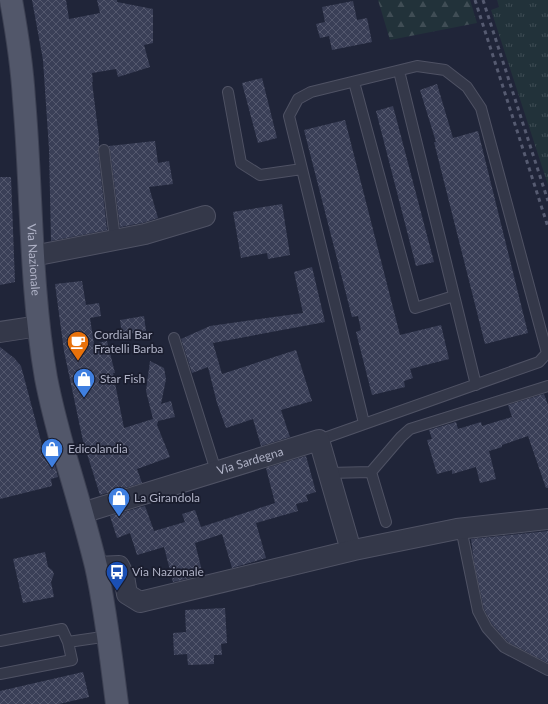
<svg xmlns="http://www.w3.org/2000/svg" width="548" height="704" font-family="Lato,sans-serif">
<style>
.grass{fill:url(#grass-tufts)}
.forest{fill:url(#forest-firs)}
.building{fill:url(#building-cross-hatch)}
.lines{fill:none;stroke-linecap:round;stroke-linejoin:round}
.lane-casing{stroke:#4f5264;stroke-width:12}
.street-casing{stroke:#4f5264;stroke-width:22}
.primary-casing{stroke:#3d4153;stroke-width:24}
.lane{stroke:#343849;stroke-width:10}
.street{stroke:#343849;stroke-width:20}
.primary{stroke:#52576a;stroke-width:22}
.rail{stroke:#565b71;stroke-width:3;stroke-dasharray:4 4;stroke-linecap:butt}
.labels{text-anchor:middle;stroke-width:3.5;stroke-linejoin:round;paint-order:stroke}
.street-label{font-size:12px;fill:#afb2c6;stroke:#1a1d2e}
.poi-label{font-size:12px;fill:#afb2c6;stroke:#1a1d2e;text-anchor:start}
</style>
<defs>
<pattern id="grass-tufts" width="24" height="20" patternUnits="userSpaceOnUse"><rect width="24" height="20" fill="#22323a"/><path d="M3 7l-1-3M5 7V3M7 7l1-3M15 17l-1-3M17 17v-4M19 17l1-3" fill="none" stroke="#404d55"/></pattern>
<pattern id="forest-firs" width="22" height="20" patternUnits="userSpaceOnUse"><rect width="22" height="20" fill="#22323a"/><path d="M5 1l3.5 6h-7zM16 11l3.5 6h-7z" fill="#404d55"/></pattern>
<pattern id="building-cross-hatch" width="8" height="8" patternUnits="userSpaceOnUse"><rect width="8" height="8" fill="#3a3f57"/><path d="M0 0l8 8M0 8l8-8" fill="none" stroke="#54586e"/></pattern>
</defs>
<rect width="100%" height="100%" fill="#202539"/>
<!-- grass -->
<path class="grass" d="M497 0H548V185L491 10 499 7Z"/>
<!-- forest -->
<path class="forest" d="M378 0H470L477 23 390 40Z"/>
<!-- building -->
<path class="building" d="M32 0H66L69 19 100 13 97 0H117V2L153 9V43L144 45 150 67 118 77 116 69 92 73 93 82H92L99 138V146L98 151 107 230 51 241 49 149 43 60Z
M353 1 357 20 367 18 372 42 332 50 329 36 320 38 316 24 325 22 322 7Z
M262 78 277 138 258 143 242 83Z
M437 84 453 138 478 131 528 333 485 344 434 142H436L420 90Z
M393 106 434 262 416 266 376 111Z
M345 120 400 335 441 325 449 359 410 369 413 378 404 381 405 387 372 395 356 332 361 330 358 316 352 317 304 130Z
M155 141 158 163 169 161 173 184 149 187 158 218 142 223 120 227 110 149 109 146Z
M0 177H11L15 282 0 285Z
M282 204 290 255 268 259 267 253 241 258 233 212Z
M312 267 325 322 213 343 222 374 296 350 312 401 281 410 290 437 261 446 253 419 226 428 217 403 208 367 192 373 181 339 210 326 303 313 294 272Z
M82 281 86 305 99 303 101 316 90 318 94 344 107 341 115 373H113L124 428 153 419 146 391 150 361 164 368 166 379 161 404 171 401 175 417 158 421 157 425 170 457 137 469 142 483 100 495 83 441 64 351 55 284Z
M144 316 146 331 122 335 120 320Z
M0 347 14 358 21 366 46 460 53 458 58 477 51 479 52 486 0 499Z
M544 394 548 405V488H546L528 436 502 445V447L489 451 496 479 480 483 476 467 452 474V470L437 474 427 440 432 439 429 430 456 422 458 429 481 422 482 426 512 417 508 405Z
M306 456 316 492 306 495 308 501 296 504 298 511 256 523 266 558 232 568 222 534 195 543 203 575 173 582 164 547 137 555 130 533 117 538 110 516 145 506 154 531 185 522 182 514 195 510 201 527 275 503 266 468Z
M548 531V663L508 642 492 624 484 609 474 562 471 539Z
M45 552 48 567 52 570 54 574 51 582 54 597 23 603 13 559Z
M225 608 227 643 221 644 222 655H214V664L188 665 187 654 174 655 173 633 186 632 185 610Z
M83 672 89 697 59 704H0V691Z"/>
<g class="lines">
<!-- lane casing -->
<g class="lane-casing">
<path id="lane" d="M399 71 476 385
M354 82 415 308 454 296
M228 92 241 163 260 175 302 169 289 116 298 99 311 92 417 66 445 70 467 87 481 108 547 353 539 362 319 440
M104 150 115 239
M302 169 364 423
M174 338 216 471
M371 472 401 437 410 429 548 386
M328 473 371 472 386 522
M457 529 463 538 478 611 487 628 504 647 548 670
M0 641 62 629 68 642
M0 674 72 660 68 642 109 636"/>
</g>
<!-- street casing -->
<g class="street-casing">
<g id="street">
<path d="M33 256 145 234 205 216"/>
<path d="M0 332 39 326"/>
<path id="s1" d="M82 513 319 440 348 540"/>
<path d="M96 567 119 566 124 576 127 594 140 602 354 550 457 529 548 519"/>
</g>
</g>
<!-- primary casing -->
<g class="primary-casing">
<g id="primary">
<path id="s2" d="M11 0C17 33 22 66 24 99 32 192 30 286 46 378 51 404 58 430 65 455 76 492 87 529 96 566 106 611 111 658 117 704"/>
</g>
</g>
<!-- lane -->
<use href="#lane" class="lane"/>
<!-- street -->
<use href="#street" class="street"/>
<!-- primary -->
<use href="#primary" class="primary"/>
<!-- rail -->
<path class="rail" d="M475 0 548 227
M483 0 548 201"/>
</g>
<!-- icons -->
<defs>
<g id="cafe-pin" transform="scale(1.15)"><path d="M0 17L-7.5 6A9.5 9.5 0 1 1 7.5 6Z" fill="#e8710a" stroke="#1a1d2e"/><path d="M-5.5-4.5H6V0H3Q3 3.5 0 3.5H-2.5Q-5.5 3.5-5.5 0ZM3-3.2v2h1.7v-2ZM-6 4.5H4V6H-6Z" fill="#fff"/></g>
<g id="shop-pin" transform="scale(1.15)"><path d="M0 17L-7.5 6A9.5 9.5 0 1 1 7.5 6Z" fill="#3f7fe0" stroke="#1a1d2e"/><path d="M-5-2.5h2.3a2.7 3.5 0 0 1 5.4 0H5L5.5 6h-11ZM-1.5-2.5h3a1.5 2.3 0 0 0-3 0Z" fill="#fff"/></g>
<g id="bus-pin" transform="scale(1.15)"><path d="M0 17L-7.5 6A9.5 9.5 0 1 1 7.5 6Z" fill="#1a4fb4" stroke="#1a1d2e"/><path d="M-5-6H5V4H4V6H2V4H-2V6H-4V4H-5ZM-3.5-4V0h7V-4ZM-3.5 1.2v1.5H-2V1.2ZM2 1.2v1.5H3.5V1.2Z" fill="#fff"/></g>
</defs>
<g fill-rule="evenodd">
<use href="#cafe-pin" x="78" y="342"/>
<use href="#shop-pin" x="84" y="379"/>
<use href="#shop-pin" x="52" y="449"/>
<use href="#shop-pin" x="119" y="498"/>
<use href="#bus-pin" x="117" y="572"/>
</g>
<g class="labels">
<!-- street labels -->
<g class="street-label">
<text dy="4" stroke="none"><textPath href="#s2" startOffset="261">Via Nazionale</textPath></text>
<text dy="4" stroke="none"><textPath href="#s1" startOffset="176">Via Sardegna</textPath></text>
</g>
<!-- poi labels -->
<g class="poi-label">
<text x="94" y="339">Cordial Bar<tspan x="94" dy="14">Fratelli Barba</tspan></text>
<text x="100" y="383">Star Fish</text>
<text x="68" y="453">Edicolandia</text>
<text x="134" y="502">La Girandola</text>
<text x="132" y="576">Via Nazionale</text>
</g>
</g>
</svg>
